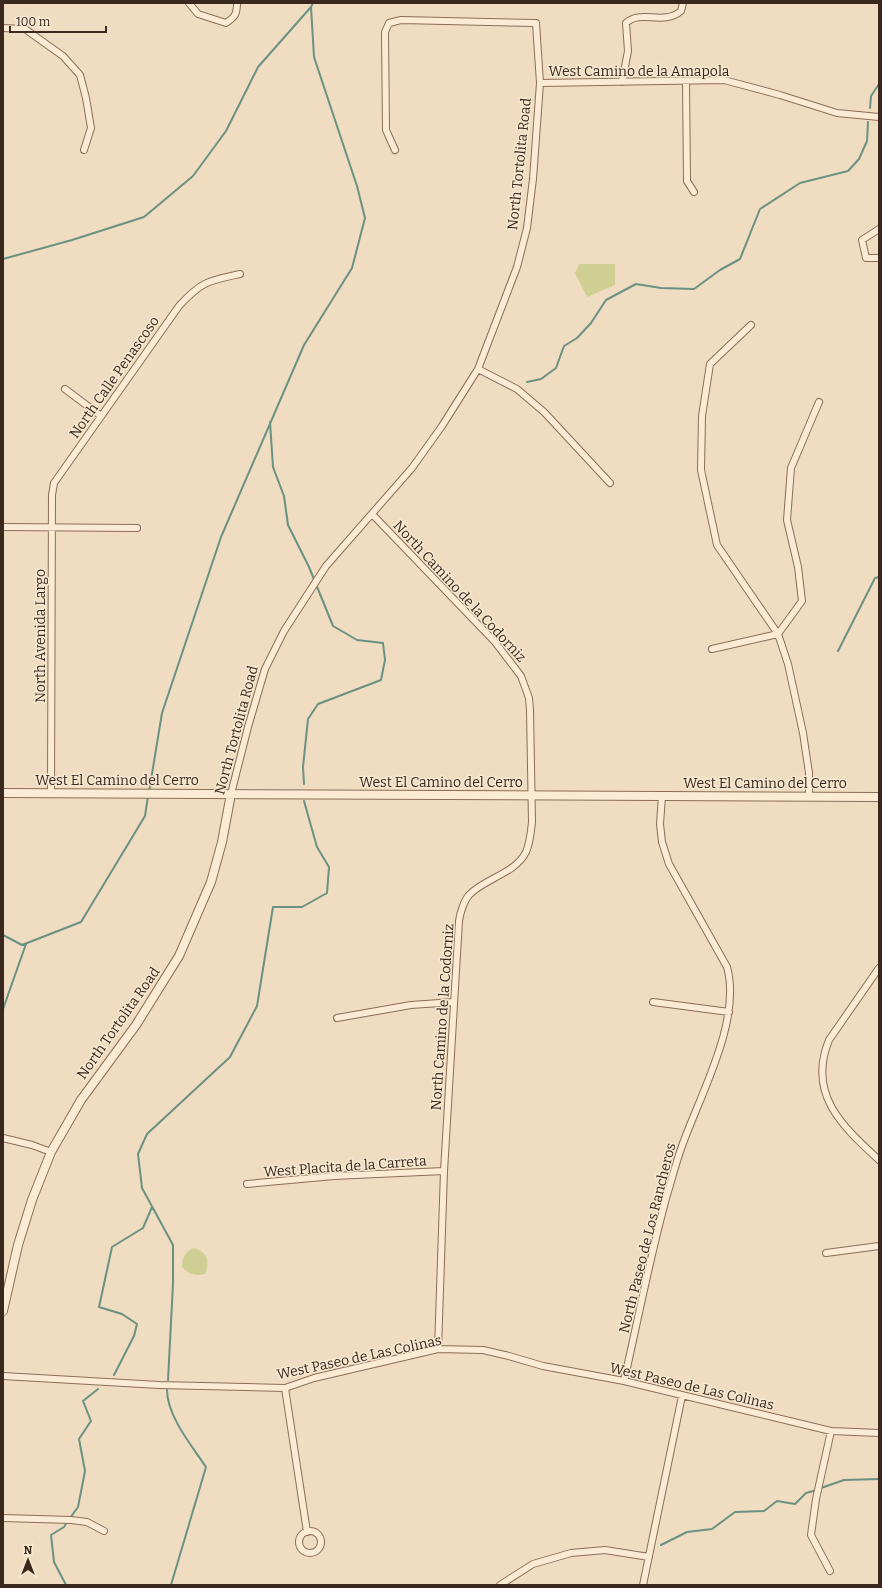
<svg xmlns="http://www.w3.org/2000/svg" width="882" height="1588" font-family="Bitter,serif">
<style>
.green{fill:#cfcf94}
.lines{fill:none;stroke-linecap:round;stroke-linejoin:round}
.stream{stroke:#6a9183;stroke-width:2}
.minor-casing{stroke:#8b6d57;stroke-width:8}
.tertiary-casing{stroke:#8b6d57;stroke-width:10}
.minor{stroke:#fbebd5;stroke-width:6}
.tertiary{stroke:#fbebd5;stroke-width:8}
.labels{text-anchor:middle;stroke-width:3;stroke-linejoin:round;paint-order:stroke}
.street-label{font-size:14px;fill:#3a271d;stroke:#f7e8d1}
</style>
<rect width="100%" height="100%" fill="#f0ddc1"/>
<!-- green -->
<path class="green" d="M579 264H615V285L587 297 575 273Z
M194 1248C208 1252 210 1262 205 1274 195 1276 189 1275 182 1267 182 1257 185 1252 194 1248Z"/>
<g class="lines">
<!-- stream -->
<path class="stream" d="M870 108 871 96 879 84
M3 259 72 240 144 217 193 176 226 131 258 67 311 7
M527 382 541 379 556 368 564 346 577 338 591 323 606 300 636 284 661 288 694 289 720 270 740 259 760 209 800 183 848 171 859 159 867 141 868 122
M270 422 273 467 284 496 288 525 309 567 333 626 357 640 383 643 385 660 381 680 318 704 308 719 303 767 304 784
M838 651 875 578 879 577
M149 792 162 713 221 537 304 345 352 268 365 218 357 186 314 57 311 7 313 3
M3 935 22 945 81 922 145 816 148 796
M3 1009 26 944
M114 1375 134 1336 137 1324 122 1314 99 1307 112 1247 143 1228 152 1207
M168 1380 173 1284V1245L142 1188 138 1154 147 1134 230 1057 257 1006 273 907H302L327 893 329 867 317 847 304 801
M167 1390C167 1416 192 1446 206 1467L171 1585
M821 1488 844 1480 879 1479
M70 1518 78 1507 85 1471 79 1439 91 1421 83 1401 98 1389
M661 1545 687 1532 712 1529 735 1512 764 1511 777 1501 795 1504 806 1493 817 1490
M66 1585 54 1562 51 1535 64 1527 67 1522"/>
<!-- minor casing -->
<g class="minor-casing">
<path id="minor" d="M189 3 198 14 226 23C235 17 237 14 237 3
M3 28 25 29 63 56 80 75 86 98 91 128 84 150
M686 81 687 181 694 192
M622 82 628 51 626 23C641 9 663 26 681 11L683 3
M540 83 724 80 780 95 837 113 879 117
M879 229 862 240 866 258H879
M751 325 710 364 702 416 701 470 717 545 778 634 788 664 803 733 809 773V796
M478 369 517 389 544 412 610 483
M65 389 101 416
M372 514 495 642 521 676 529 698 530 710 532 822C531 832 530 843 526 852 515 874 485 878 469 895 464 901 460 913 459 921L444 1171 438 1349
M3 527 137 528
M712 649 778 634 802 601 798 567 787 520 791 468 819 402
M51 793 52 495 54 483 179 306C202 281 208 281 240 274
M231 794 248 727 265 669 284 631 326 566 412 468 442 426 478 369 517 267 527 228 533 179 540 83 536 23 401 20 389 23 385 32 386 130 395 150
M879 968 829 1040C807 1094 842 1126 879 1160
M653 1002 729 1012
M337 1018 411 1005 454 1002
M3 1138 32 1145 51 1152
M247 1184 334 1176 444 1171
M826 1253 879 1246
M3 1376 159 1385 285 1388 314 1378 438 1349 483 1350 509 1356 543 1366 624 1381 831 1431 879 1433
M624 1381C638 1320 650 1256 667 1195 672 1179 676 1162 682 1146 700 1095 742 1020 727 967L669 864 662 842 660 824 662 796
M285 1388 307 1532
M3 1518 71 1520 87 1522 104 1531
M299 1542a11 11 0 1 1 22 0a11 11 0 1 1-22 0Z
M830 1571 811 1535 816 1499 831 1431
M500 1585 533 1564 571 1553 605 1550 649 1557
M643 1585 682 1396"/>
</g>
<!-- tertiary casing -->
<g class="tertiary-casing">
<path id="tertiary" d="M3 793 879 797
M3 1311 18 1245 32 1200 51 1152 81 1100 136 1025 179 956 211 882 222 842 231 794"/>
</g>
<!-- minor -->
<use href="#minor" class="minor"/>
<!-- tertiary -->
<use href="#tertiary" class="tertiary"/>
</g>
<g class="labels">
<!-- street labels -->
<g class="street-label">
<text x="639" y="76">West Camino de la Amapola</text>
<text transform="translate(519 164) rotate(-84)" y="5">North Tortolita Road</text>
<text transform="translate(114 377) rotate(-55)" y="5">North Calle Penascoso</text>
<text transform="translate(460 591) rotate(47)" y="5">North Camino de la Codorniz</text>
<text transform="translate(40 636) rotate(-90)" y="5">North Avenida Largo</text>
<text transform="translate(236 730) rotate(-75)" y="5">North Tortolita Road</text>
<text x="117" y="785">West El Camino del Cerro</text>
<text x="441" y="787">West El Camino del Cerro</text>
<text x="765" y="788">West El Camino del Cerro</text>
<text transform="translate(442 1017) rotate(-86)" y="5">North Camino de la Codorniz</text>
<text transform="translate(118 1023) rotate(-55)" y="5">North Tortolita Road</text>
<text transform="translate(345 1166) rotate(-4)" y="5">West Placita de la Carreta</text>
<text transform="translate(647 1238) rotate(-76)" y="5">North Paseo de Los Rancheros</text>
<text transform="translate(359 1357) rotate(-12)" y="5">West Paseo de Las Colinas</text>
<text transform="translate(692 1386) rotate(13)" y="5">West Paseo de Las Colinas</text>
</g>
</g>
<!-- border -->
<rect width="882" height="1588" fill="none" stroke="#3a271d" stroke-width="8"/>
<!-- north arrow -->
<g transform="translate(28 1560)" stroke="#f7e8d1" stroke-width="3" paint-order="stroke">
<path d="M0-3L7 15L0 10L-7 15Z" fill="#3a271d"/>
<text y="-6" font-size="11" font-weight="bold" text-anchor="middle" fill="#3a271d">N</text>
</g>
<!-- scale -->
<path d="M10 26v6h96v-6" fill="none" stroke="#3a271d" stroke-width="2"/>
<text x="16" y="26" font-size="12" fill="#3a271d" stroke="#f7e8d1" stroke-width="3" paint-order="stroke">100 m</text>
</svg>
